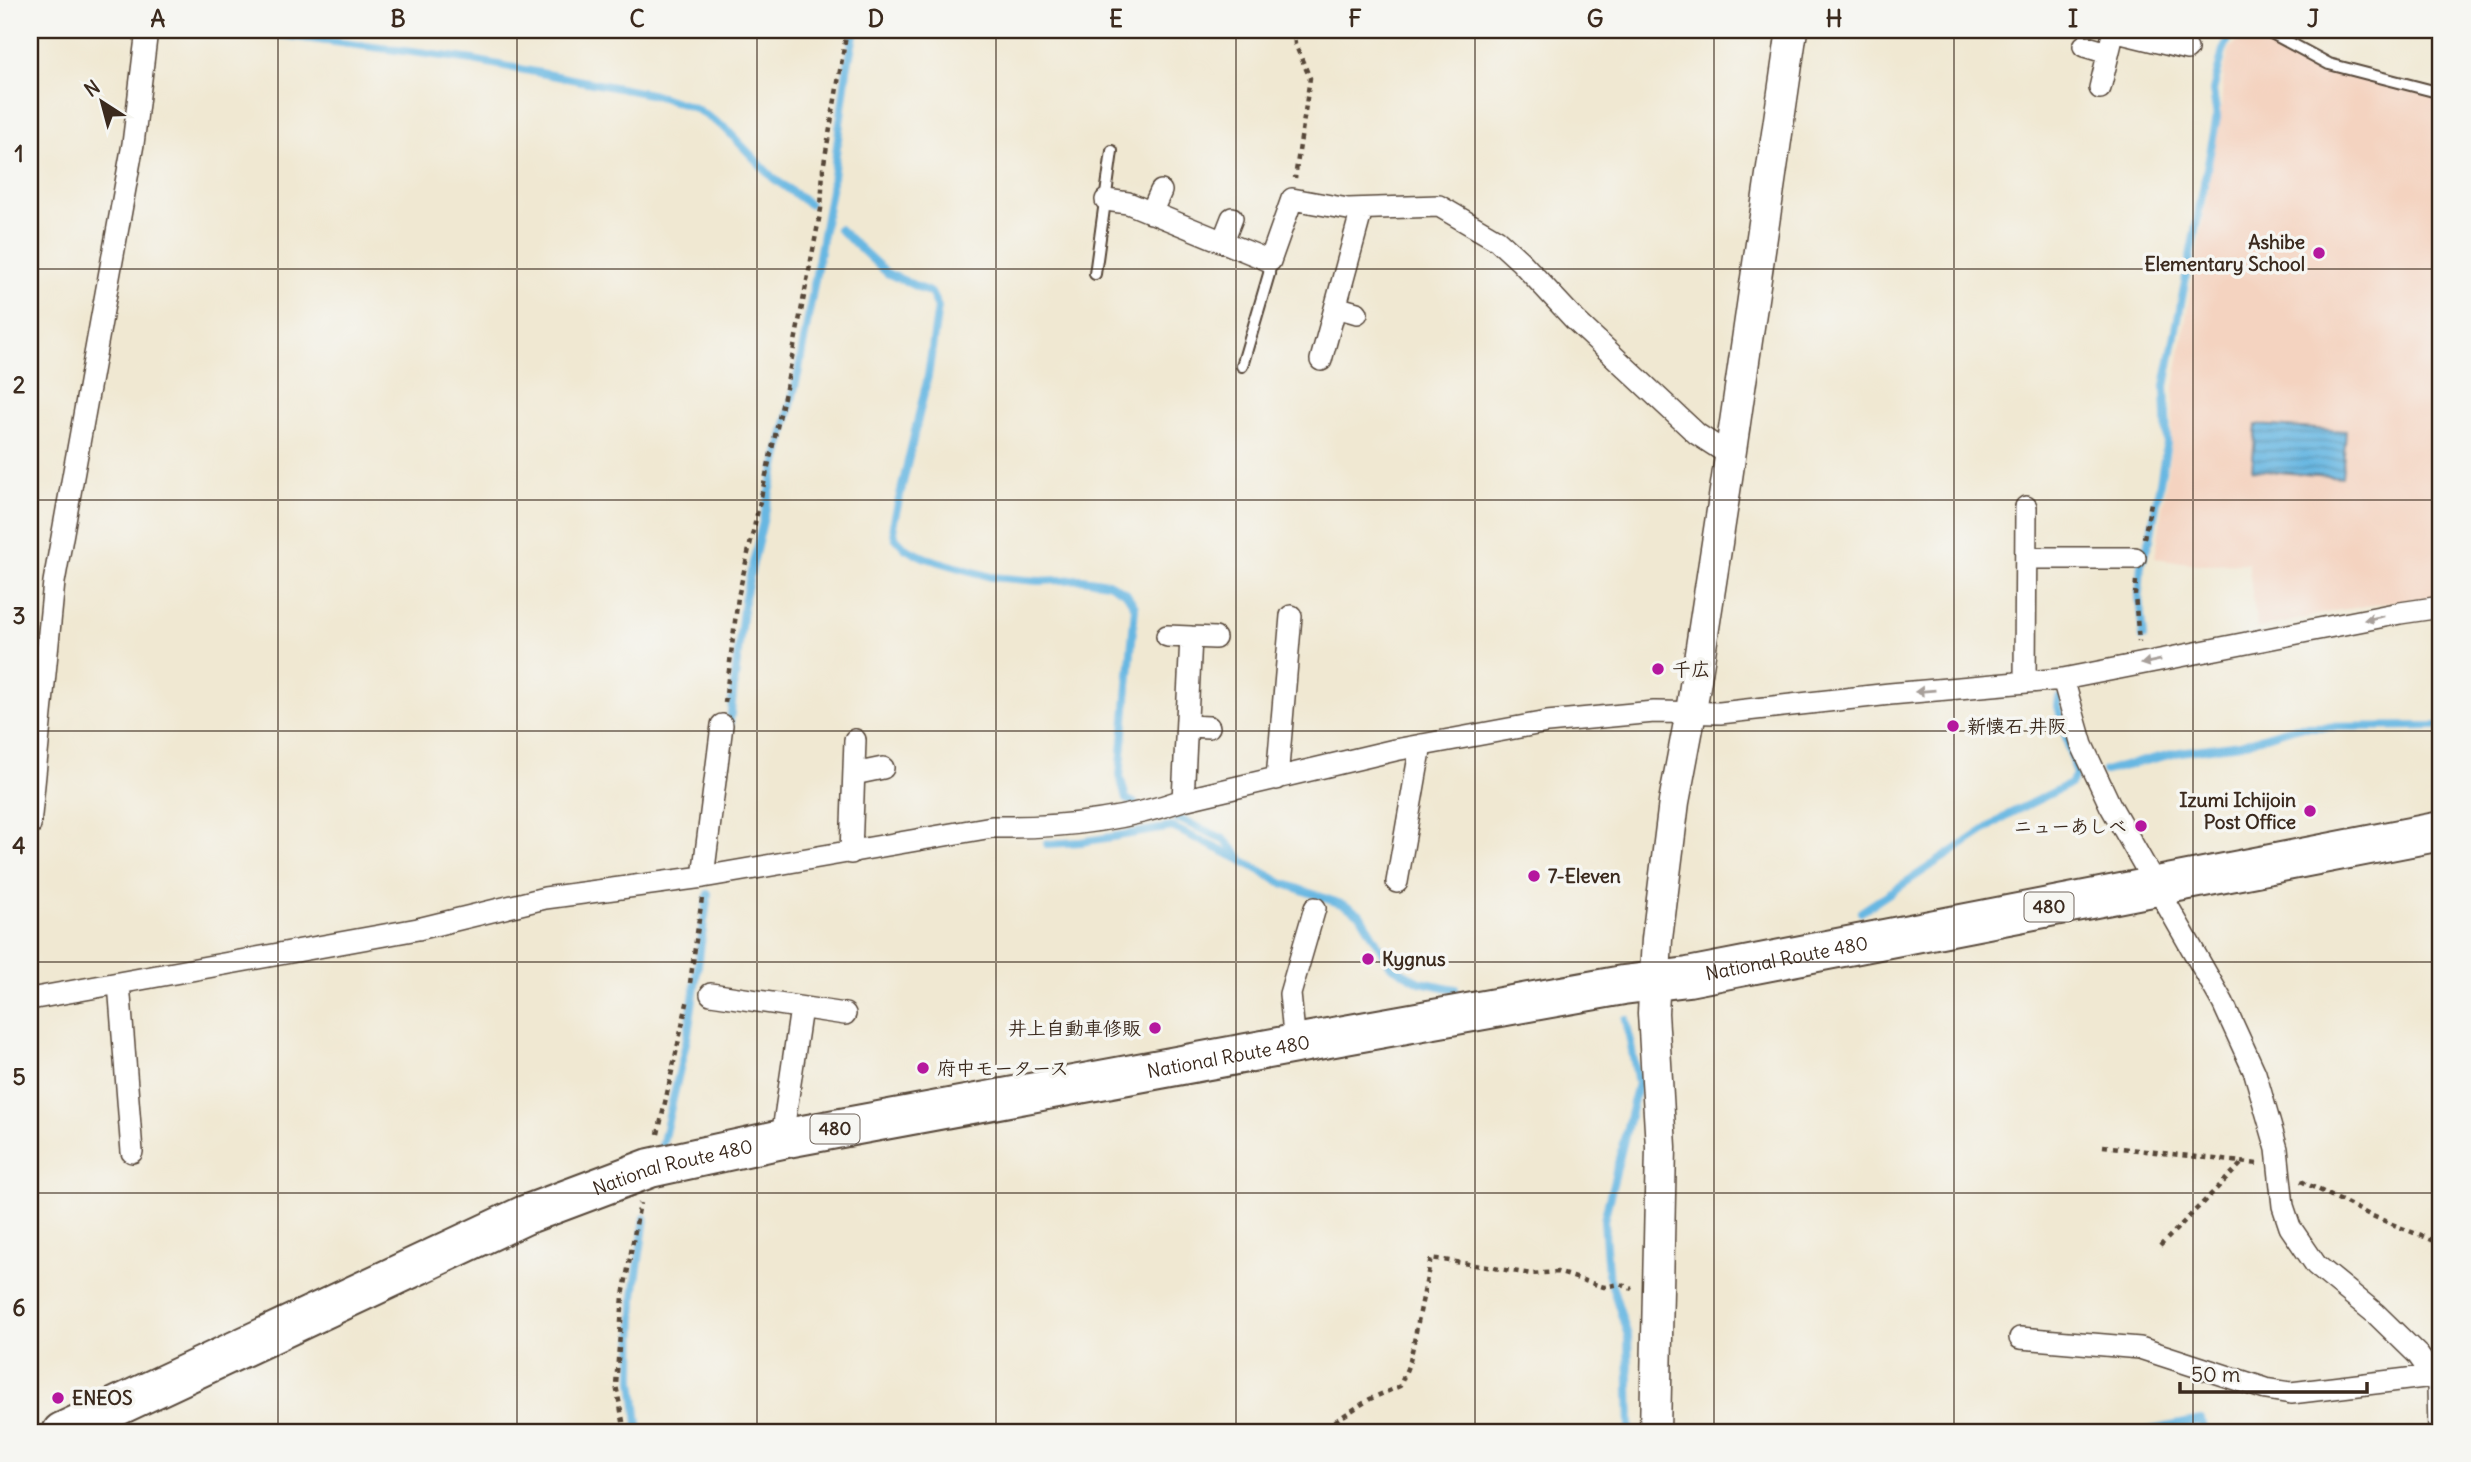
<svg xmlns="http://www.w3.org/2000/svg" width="2471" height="1462" font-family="Delius,'Klee One',sans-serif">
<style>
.built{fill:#f4d3c0}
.water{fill:url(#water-rules);stroke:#527080;stroke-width:2}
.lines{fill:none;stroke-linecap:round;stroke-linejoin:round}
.stream{stroke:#68b7e2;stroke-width:8}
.lane-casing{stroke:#564639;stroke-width:14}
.street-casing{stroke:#564639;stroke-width:24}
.secondary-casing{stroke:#564639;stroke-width:33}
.highway-casing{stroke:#564639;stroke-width:42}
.path{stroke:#564639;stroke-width:4.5;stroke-dasharray:5 5;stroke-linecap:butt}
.lane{stroke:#fff;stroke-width:10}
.street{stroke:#fff;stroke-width:21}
.secondary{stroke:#fff;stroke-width:30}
.highway{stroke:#fff;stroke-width:38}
.oneway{fill:#a79f9a}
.grid{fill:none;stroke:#3b2a1e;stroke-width:2;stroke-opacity:0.55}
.poi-dot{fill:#b5179e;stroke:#f6f6f2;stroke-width:2.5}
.labels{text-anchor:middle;stroke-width:7;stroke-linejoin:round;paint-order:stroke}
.shield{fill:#f6f6f2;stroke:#73675e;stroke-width:2}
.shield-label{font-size:18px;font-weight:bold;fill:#3b2a1e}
.poi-label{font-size:19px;font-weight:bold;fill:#3b2a1e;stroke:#f6f6f2;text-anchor:start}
.street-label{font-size:19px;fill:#3b2a1e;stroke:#f6f6f2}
.neatline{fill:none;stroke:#3b2a1e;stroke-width:2.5}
.grid-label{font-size:23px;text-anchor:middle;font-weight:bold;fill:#3b2a1e}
</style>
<defs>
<pattern id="water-rules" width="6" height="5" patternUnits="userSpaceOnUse" patternTransform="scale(1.75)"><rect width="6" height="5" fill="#68b7e2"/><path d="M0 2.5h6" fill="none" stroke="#5795b7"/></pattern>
</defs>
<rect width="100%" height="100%" fill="#f6f6f2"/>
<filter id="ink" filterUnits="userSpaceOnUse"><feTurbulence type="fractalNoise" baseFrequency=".0143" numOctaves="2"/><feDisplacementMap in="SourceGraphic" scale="14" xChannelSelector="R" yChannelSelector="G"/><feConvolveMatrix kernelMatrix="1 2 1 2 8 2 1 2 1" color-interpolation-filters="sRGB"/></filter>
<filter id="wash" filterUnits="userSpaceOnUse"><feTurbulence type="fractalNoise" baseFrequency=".00686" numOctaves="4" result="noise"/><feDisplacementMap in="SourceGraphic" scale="28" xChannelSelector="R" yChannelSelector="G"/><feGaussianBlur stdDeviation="1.57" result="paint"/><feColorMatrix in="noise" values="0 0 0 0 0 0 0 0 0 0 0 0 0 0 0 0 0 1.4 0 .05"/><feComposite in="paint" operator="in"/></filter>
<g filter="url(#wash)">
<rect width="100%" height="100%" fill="#f0e8d2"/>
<!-- built -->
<path class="built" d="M2253 30H2261L2327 67 2441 96V595L2340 610 2257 629 2248 563 2197 564 2155 558 2171 446 2174 387 2220 119 2224 70 2230 48Z"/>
<!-- water -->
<path class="water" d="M2256 425 2346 431 2342 477 2252 470Z"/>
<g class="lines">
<!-- stream -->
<path class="stream" d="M242 30 473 60 655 95 695 108 725 128 773 178 809 204
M839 229 887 273 931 293 938 307 928 376 893 525 895 537 906 549 926 558 991 577 1039 581 1082 579 1108 583 1126 593 1135 607 1120 776 1126 799 1134 803
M2143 637 2139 595 2141 564 2150 539 2167 443 2165 386 2217 117 2213 91 2223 51 2232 30
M729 729 744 601 798 374 832 184 847 70 855 30
M2105 771 2180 752 2240 744 2296 727 2441 726
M1177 818 1224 839 1241 858
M1047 844 1081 842 1172 827 1243 861 1282 883 1344 905 1360 914 1391 966 1420 982 1455 989
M1861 912 2009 814 2070 784 2076 775 2058 706 2059 698
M1626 1019 1638 1083 1604 1220 1608 1273 1628 1336 1630 1432
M662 1146 688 1034 708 894
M639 1432 633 1380 634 1295 645 1218
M2141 1432 2201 1420 2204 1432"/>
</g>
</g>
<g filter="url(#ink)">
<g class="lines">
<!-- lane casing -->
<g class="lane-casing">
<path id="lane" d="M2266 30 2329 64 2441 93
M1095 274 1112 151
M1242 366 1269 274 1270 261
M2433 1376 2441 1355"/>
</g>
<!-- street casing -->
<g class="street-casing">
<path id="street" d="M2113 31 2187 49
M2084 46 2108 53
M2100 88 2114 30
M1106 200 1128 203 1270 261 1292 199 1348 209 1439 206 1497 240 1521 262 1575 320 1697 434 1731 456
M1151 213 1161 191
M1223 241 1232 218
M1336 307 1357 313
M1321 360 1362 209
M2026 558H2135
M1167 636 1215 638
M2063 679 2082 745 2110 805 2223 1003 2255 1073 2277 1149 2283 1206 2290 1227 2316 1265 2376 1314 2418 1355 2433 1376 2438 1386 2439 1432
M2025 682 2026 507
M1187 726 1209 727
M854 774 883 768
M1277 779 1291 616
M1183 800 1191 637
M30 825 54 582 133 144 147 30
M851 853 855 740
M703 877 722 725
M1397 882 1421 745
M119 983 132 1152
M711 994 845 1014
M30 999 418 929 545 898 703 877 992 827C1056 828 1123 821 1183 800L1395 750 1547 722 1654 712 1720 713 1890 694 2063 679 2400 613 2441 607
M1295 1044 1290 994 1315 908
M787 1138 784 1124 801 1008
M2020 1338 2140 1348 2266 1389 2291 1393 2441 1375"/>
</g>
<!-- secondary casing -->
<g class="secondary-casing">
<path id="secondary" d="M1655 1432 1661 1147 1653 1013 1657 939 1674 802 1691 712 1727 478 1792 30"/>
</g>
<!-- highway casing -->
<g class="highway-casing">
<g id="highway">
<path id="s1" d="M62 1432 525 1215 650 1168 787 1138 1295 1044 1623 985 1688 977 2441 831"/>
</g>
</g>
<!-- path -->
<path class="path" d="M1294 30 1295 44 1310 78 1295 178
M2144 538 2151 503
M2136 581 2135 595 2139 642
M725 703 738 597 786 388 821 209 823 169 847 30
M690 983 702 898
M658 1134 688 999
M2103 1146 2258 1164
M2301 1181 2370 1215 2441 1244
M2160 1246 2242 1163
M625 1432 616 1385 623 1296 640 1203
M1318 1432 1370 1399 1400 1386 1410 1361 1431 1258 1531 1274 1557 1272 1604 1287 1620 1284 1632 1289"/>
<!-- lane -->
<use href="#lane" class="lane"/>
<!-- street -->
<use href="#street" class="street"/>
<!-- secondary -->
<use href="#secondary" class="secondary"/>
<!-- highway -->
<use href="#highway" class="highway"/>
</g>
<!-- one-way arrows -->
<defs><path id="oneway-solid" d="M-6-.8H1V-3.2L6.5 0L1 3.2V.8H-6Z" transform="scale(1.75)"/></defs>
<g class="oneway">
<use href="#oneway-solid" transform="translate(2374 618) rotate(169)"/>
<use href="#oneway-solid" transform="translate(2151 662) rotate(169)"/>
<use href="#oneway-solid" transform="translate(1925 691) rotate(175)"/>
</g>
</g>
<!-- grid -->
<path class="grid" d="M278 30V1432M517 30V1432M757 30V1432M996 30V1432M1236 30V1432M1475 30V1432M1714 30V1432M1954 30V1432M2193 30V1432M30 269H2441M30 500H2441M30 731H2441M30 962H2441M30 1193H2441"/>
<!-- markers -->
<g class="poi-dot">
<circle cx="2319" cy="253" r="7"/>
<circle cx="1658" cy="669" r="7"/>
<circle cx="1953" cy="726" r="7"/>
<circle cx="2310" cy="811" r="7"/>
<circle cx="2141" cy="826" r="7"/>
<circle cx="1534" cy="876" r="7"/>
<circle cx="1368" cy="959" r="7"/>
<circle cx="1155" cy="1028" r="7"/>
<circle cx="923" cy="1068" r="7"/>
<circle cx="58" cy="1398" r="7"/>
</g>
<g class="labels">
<!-- shield labels -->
<g class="shield">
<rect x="2024.5" y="892.5" width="49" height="29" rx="5"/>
<rect x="810.5" y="1114.5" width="49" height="29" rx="5"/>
</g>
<g class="shield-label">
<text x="2049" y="913">480</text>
<text x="835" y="1135">480</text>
</g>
<!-- poi labels -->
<g class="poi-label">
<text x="2305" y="249" text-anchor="end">Ashibe<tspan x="2305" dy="22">Elementary School</tspan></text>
<text x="1672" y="676">千広</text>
<text x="1967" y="733">新懐石 井阪</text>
<text x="2296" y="807" text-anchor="end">Izumi Ichijoin<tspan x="2296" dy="22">Post Office</tspan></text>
<text x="2127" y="833" text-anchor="end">ニューあしべ</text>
<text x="1548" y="883">7-Eleven</text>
<text x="1382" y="966">Kygnus</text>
<text x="1141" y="1035" text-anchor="end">井上自動車修販</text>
<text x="937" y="1075">府中モータース</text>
<text x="72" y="1405">ENEOS</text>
</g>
<!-- street labels -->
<g class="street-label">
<text dy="7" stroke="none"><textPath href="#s1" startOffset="1801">National Route 480</textPath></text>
<text dy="7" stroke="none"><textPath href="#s1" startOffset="1234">National Route 480</textPath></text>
<text dy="7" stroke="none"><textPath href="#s1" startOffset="667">National Route 480</textPath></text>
</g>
</g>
<!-- margin -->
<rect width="2471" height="1462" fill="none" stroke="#f6f6f2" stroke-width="77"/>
<!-- north arrow -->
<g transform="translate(102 102) rotate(324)" stroke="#f6f6f2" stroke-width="5" paint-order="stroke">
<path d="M0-5L12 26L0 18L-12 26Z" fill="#3b2a1e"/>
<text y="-10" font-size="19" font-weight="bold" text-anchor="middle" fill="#3b2a1e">N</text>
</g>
<!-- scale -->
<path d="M2180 1382v10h187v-10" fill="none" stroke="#3b2a1e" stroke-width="3.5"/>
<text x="2191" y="1382" font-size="21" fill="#3b2a1e" stroke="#f6f6f2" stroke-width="5" paint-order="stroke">50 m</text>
<rect x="38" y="38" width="2394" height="1386" class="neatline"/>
<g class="grid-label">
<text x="158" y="27">A</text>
<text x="398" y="27">B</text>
<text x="637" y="27">C</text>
<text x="876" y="27">D</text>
<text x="1116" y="27">E</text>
<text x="1355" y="27">F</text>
<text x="1595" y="27">G</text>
<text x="1834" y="27">H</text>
<text x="2073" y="27">I</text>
<text x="2313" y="27">J</text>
<text x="19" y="162">1</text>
<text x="19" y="393">2</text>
<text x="19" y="624">3</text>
<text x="19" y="854">4</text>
<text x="19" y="1085">5</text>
<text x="19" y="1316">6</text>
</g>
</svg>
